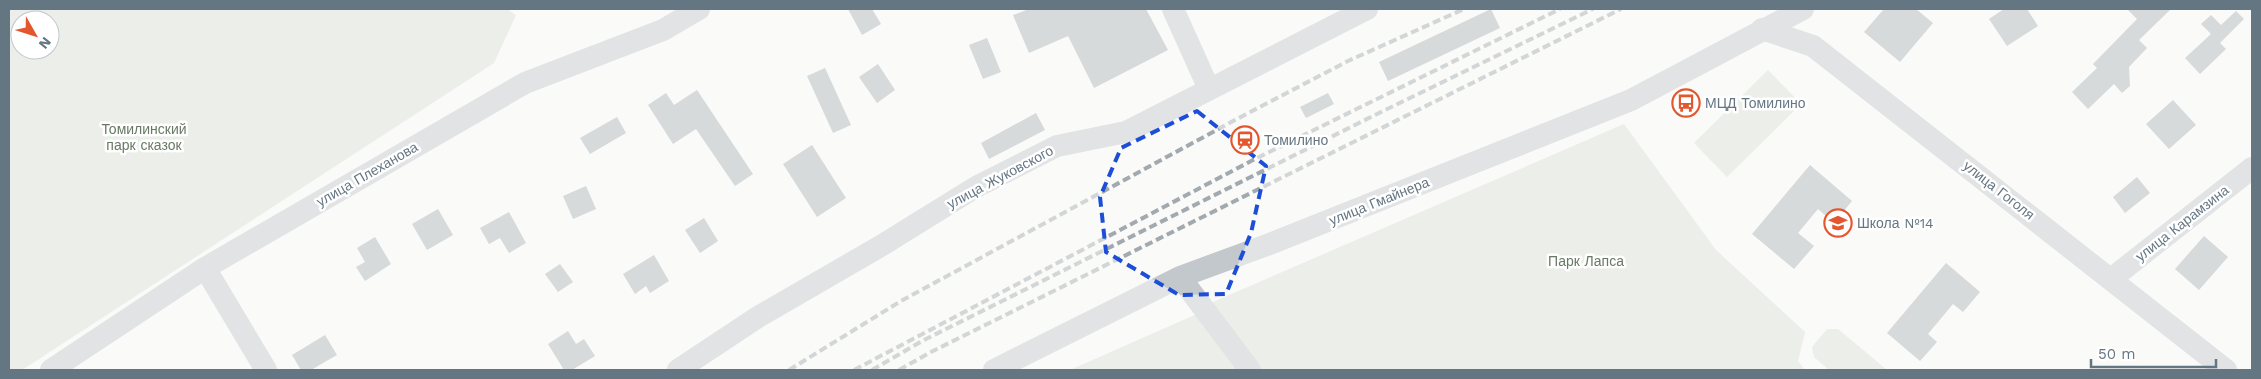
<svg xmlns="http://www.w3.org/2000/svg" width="2261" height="379" font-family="'Work Sans',sans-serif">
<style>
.green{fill:#dadfd7;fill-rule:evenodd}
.building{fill:#aab3b9}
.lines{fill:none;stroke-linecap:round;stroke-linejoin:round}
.minor{stroke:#c3c8cc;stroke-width:22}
.rail{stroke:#a2aab0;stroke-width:4;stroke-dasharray:8 4;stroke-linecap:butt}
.marked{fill:none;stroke:#1d4ed8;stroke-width:4;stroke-dasharray:10 6;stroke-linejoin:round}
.labels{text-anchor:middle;stroke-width:5;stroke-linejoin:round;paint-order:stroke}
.poi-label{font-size:14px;fill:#657683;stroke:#fff;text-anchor:start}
.park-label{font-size:14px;fill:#687a64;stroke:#fff}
.street-label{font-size:14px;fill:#657683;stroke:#fff}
</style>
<rect width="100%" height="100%" fill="#fafaf8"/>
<!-- green -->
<path class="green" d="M9 9H507L516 15 494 63 22 370H9ZM20 20H50V50H20Z
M1768 70 1801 104 1727 177 1694 143Z
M1624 124 1716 250 1805 332 1798 361 1805 370H1070L1215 306 1213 302Z
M1827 329H1838L1887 370H1829L1814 357 1812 347Z"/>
<!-- building -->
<path class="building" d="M848 9H872L881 24 862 35Z
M1029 9H1146L1168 50 1094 88 1068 36 1029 53 1013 15Z
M1491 9 1500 28 1388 81 1379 62Z
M1884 9H1916L1933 23 1900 62 1864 32Z
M2004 9H2027L2038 26 2007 46 1989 19Z
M2127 9H2171L2139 40 2147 48 2129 67 2130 86 2122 93 2114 84 2088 109 2072 92 2097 68 2093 64 2137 19Z
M2236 11 2244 19 2220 43 2226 49 2200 74 2185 58 2211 34 2201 24 2211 15 2221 25Z
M987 38 1001 72 983 79 969 45Z
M878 64 895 90 877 103 859 77Z
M825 68 851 125 833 133 807 76Z
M697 90 753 174 735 186 696 129 673 144 648 105 666 93 674 105Z
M1328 93 1334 104 1306 118 1300 107Z
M2173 100 2196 125 2169 149 2146 124Z
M1036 113 1045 130 989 159 981 143Z
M617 117 626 133 590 154 580 138Z
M812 145 846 198 817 217 783 164Z
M1810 165 1852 201 1834 223 1818 209 1798 233 1814 246 1794 269 1752 234Z
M2137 177 2150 193 2125 213 2113 197Z
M586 186 596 209 573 219 563 196Z
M438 209 453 235 427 250 412 224Z
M509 212 526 243 509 253 500 238 489 244 480 228Z
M704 218 718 241 700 253 685 230Z
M2204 236 2228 257 2199 290 2175 269Z
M375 237 391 264 365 281 356 267 365 262 357 248Z
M654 255 669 281 650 293 646 286 635 294 623 274Z
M1946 263 1980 292 1963 312 1953 304 1928 334 1937 342 1920 361 1887 333Z
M560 264 573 282 558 292 545 274Z
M568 331 576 344 584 339 595 356 572 370H564L548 344Z
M325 335 337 355 311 370H301L292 355Z"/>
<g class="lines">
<!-- minor -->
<path class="minor" d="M1173 9 1209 89
M1762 29 1813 46 2226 370
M205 268 266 370
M1180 277 1250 370
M2111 279 2252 168
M51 370 205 268 525 83 663 30 699 9
M678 370 758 317 879 247 976 187 1057 146 1126 132 1367 9
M994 370 1180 277 1267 245 1631 100 1803 9"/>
<!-- rail -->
<path class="rail" d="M789 370 901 301 1235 120 1348 61 1464 9
M854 370 1255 159 1560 9
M872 370 922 341 1379 113 1593 9
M899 370 931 352 1621 9"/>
</g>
<!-- marked area -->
<path d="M0 0H2261V379H0ZM1197 111 1266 166 1251 233 1226 294 1179 295 1106 252 1100 197 1121 148Z" fill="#fafaf8" fill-opacity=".55" fill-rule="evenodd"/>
<path class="marked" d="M1197 111 1266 166 1251 233 1226 294 1179 295 1106 252 1100 197 1121 148Z"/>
<!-- icons -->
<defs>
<g id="bus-ring" transform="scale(1.4375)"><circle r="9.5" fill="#fff" stroke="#e4572e" stroke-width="1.5"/><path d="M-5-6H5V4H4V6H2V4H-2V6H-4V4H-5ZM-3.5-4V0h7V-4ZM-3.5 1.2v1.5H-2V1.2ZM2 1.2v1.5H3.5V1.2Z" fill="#e4572e"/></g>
<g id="station-ring" transform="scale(1.4375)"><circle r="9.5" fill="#fff" stroke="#e4572e" stroke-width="1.5"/><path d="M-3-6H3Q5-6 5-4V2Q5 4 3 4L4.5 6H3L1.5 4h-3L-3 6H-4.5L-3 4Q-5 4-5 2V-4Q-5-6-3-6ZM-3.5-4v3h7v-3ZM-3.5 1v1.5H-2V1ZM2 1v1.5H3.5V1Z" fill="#e4572e"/></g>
<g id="school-ring" transform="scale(1.4375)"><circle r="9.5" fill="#fff" stroke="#e4572e" stroke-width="1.5"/><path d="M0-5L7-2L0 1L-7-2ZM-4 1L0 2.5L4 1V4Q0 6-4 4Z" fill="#e4572e"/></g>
</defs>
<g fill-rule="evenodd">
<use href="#bus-ring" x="1686" y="103"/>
<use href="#station-ring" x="1245" y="140"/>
<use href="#school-ring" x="1838" y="223"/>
</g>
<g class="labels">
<!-- poi labels -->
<g class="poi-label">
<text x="1705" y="108">МЦД Томилино</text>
<text x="1264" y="145">Томилино</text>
<text x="1857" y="228">Школа №14</text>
</g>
<!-- park labels -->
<g class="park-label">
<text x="144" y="134">Томилинский<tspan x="144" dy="16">парк сказок</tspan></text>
<text x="1586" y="266">Парк Лапса</text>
</g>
<!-- street labels -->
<g class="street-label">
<text transform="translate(367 174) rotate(-30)" y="5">улица Плеханова</text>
<text transform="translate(1000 177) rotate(-28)" y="5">улица Жуковского</text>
<text transform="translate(1999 190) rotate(38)" y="5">улица Гоголя</text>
<text transform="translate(1379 201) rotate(-22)" y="5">улица Гмайнера</text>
<text transform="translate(2182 223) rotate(-38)" y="5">улица Карамзина</text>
</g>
</g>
<!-- border -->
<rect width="2261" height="379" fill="none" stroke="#657683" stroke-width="20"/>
<!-- north arrow -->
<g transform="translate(35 35) rotate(129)"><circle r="24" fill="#ffffff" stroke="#c1c8cd"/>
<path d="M0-4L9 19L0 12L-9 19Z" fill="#e4572e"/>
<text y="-8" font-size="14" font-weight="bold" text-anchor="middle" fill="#657683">N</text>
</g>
<!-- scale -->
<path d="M2091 359v8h125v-8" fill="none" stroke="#657683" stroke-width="2.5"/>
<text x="2098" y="359" font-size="15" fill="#657683" stroke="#ffffff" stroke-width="4" paint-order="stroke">50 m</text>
</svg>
